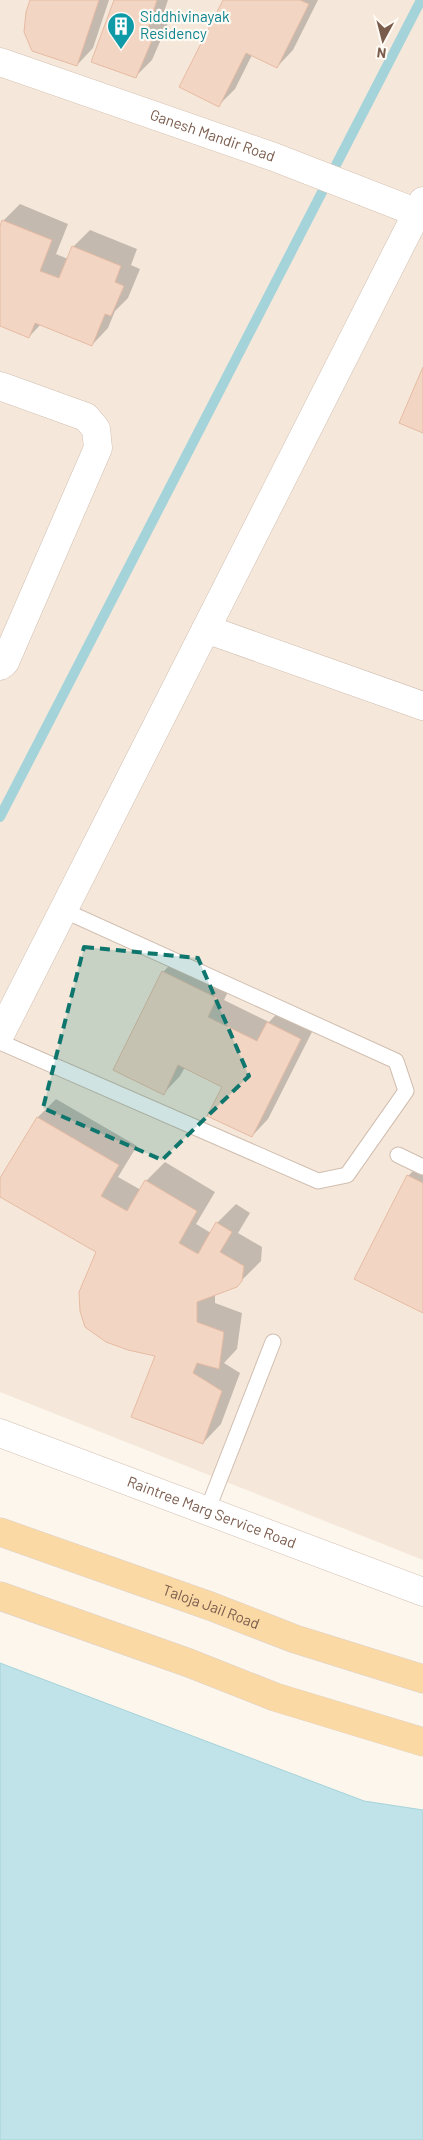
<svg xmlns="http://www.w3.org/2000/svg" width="423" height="2140" font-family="Barlow,sans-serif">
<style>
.residential{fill:#f5e8da}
.water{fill:#bfe3e8;stroke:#a5d3da}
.shadow{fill:#0003}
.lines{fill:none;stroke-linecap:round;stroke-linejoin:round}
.stream{stroke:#a5d3da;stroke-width:10}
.building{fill:#f3d5c3;stroke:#e6bba3}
.lane-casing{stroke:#d1beb0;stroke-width:17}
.street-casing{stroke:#d1beb0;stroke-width:29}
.secondary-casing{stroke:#d6c0b0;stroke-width:29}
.primary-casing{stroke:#dad1cd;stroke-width:29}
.lane{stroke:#fff;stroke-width:15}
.street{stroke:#fff;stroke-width:28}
.secondary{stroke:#fff;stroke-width:28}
.primary{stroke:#fbd9a5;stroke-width:28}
.marked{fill:#0f766e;fill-opacity:0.2;stroke:#0f766e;stroke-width:4;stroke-dasharray:10 6;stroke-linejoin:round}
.labels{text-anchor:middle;stroke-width:4.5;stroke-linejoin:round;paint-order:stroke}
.culture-label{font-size:15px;fill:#0d838f;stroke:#fffaf3;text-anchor:start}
.street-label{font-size:15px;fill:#7a5c4d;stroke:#fffaf3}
</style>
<rect width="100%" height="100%" fill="#fdf6ec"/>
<!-- residential -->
<path class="residential" d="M0 0H423V1560L0 1392Z"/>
<!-- water -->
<path class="water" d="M0 1663 364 1801 423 1810V2140H0Z"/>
<!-- shadow -->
<path class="shadow" d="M31 0H109L93 48 77 65Z
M115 0H168L163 15 169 21 152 60 135 77Z
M224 0H318L293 50 277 67 252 55 235 89 219 105Z
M20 204 68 224 56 254 68 259 73 247 90 230 137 249 131 265 140 269 128 298 115 311 108 328 92 345 41 324 29 337 0 325V227L3 221Z
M180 955 233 982 224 1000 269 1022 284 1006 317 1022 268 1119 252 1136 223 1086 185 1067 180 1076 164 1093 163 972Z
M56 1099 137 1146 118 1177 141 1190 146 1181 165 1162 215 1192 196 1224 211 1233 217 1223 236 1204 250 1213 238 1233 262 1247 261 1261 236 1286 215 1294V1303L242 1313 237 1349 224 1363 240 1373 221 1424 203 1443 157 1355 98 1251 0 1195V1181L38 1117Z
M423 1161V1312L408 1176Z"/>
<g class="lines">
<!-- stream -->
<path class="stream" d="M0 817 421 0"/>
</g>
<!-- building -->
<path class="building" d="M30 0H99L77 66 32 51 24 32 26 12Z
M114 0H157L147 32 153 38 136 78 91 62Z
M223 0H300L309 4 277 68 246 53 219 107 179 87Z
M2 220 52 240 40 271 59 278 72 246 121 266 115 282 124 286 111 316 105 314 92 346 35 323 29 338 0 326V226Z
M423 367V433L399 423Z
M162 971 217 998 208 1017 257 1041 267 1022 301 1039 252 1137 207 1116 222 1087 178 1065 164 1095 113 1070Z
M37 1117 119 1165 101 1196 127 1211 145 1180 197 1211 179 1243 198 1254 216 1222 232 1232 220 1252 244 1266 242 1281 237 1287 197 1302V1322L224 1332 219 1369 197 1363 193 1373 222 1391 203 1444 131 1417 155 1356 128 1350 106 1342 85 1327 80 1311 79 1292 96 1252 0 1197V1178Z
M407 1175 423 1183V1313L354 1279Z"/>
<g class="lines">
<!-- lane casing -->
<g class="lane-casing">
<path id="lane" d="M0 1042 318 1181 347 1175 406 1091 396 1061 63 910
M398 1155 423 1167
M207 1511 273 1342"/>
</g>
<!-- street casing -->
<g class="street-casing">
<g id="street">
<path d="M0 386 86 417 96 429 98 448 5 662 0 666"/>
<path d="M206 629 423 706"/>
<path d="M0 1035 423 201"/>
<path id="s1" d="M0 1433 423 1592"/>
</g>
</g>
<!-- secondary casing -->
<g class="secondary-casing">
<g id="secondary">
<path id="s2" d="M0 62 274 157 423 215"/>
</g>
</g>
<!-- primary casing -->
<g class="primary-casing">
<g id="primary">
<path id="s3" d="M0 1532 210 1606 295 1639 423 1679"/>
<path d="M0 1596 189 1663 275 1697 423 1742"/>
</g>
</g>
<!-- lane -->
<use href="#lane" class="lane"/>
<!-- street -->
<use href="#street" class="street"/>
<!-- secondary -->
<use href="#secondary" class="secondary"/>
<!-- primary -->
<use href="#primary" class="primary"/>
</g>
<!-- marked area -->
<path class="marked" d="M84 947 198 958 249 1076 162 1160 43 1108Z"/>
<!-- icons -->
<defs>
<g id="building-pin" transform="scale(1.4375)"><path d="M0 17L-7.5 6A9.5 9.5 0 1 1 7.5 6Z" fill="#0f9aa8" stroke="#fffaf3"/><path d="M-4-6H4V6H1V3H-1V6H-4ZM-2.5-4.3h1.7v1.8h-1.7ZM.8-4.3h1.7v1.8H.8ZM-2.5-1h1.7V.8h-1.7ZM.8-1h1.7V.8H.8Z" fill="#fff"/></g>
</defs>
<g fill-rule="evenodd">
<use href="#building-pin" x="121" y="26"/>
</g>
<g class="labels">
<!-- culture labels -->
<g class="culture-label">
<text x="140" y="22">Siddhivinayak<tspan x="140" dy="17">Residency</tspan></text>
</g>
<!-- street labels -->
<g class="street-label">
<text dy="5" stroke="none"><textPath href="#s2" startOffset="225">Ganesh Mandir Road</textPath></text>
<text dy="5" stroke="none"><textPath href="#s1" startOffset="226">Raintree Marg Service Road</textPath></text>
<text dy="5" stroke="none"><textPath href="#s3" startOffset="224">Taloja Jail Road</textPath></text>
</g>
</g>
<!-- north arrow -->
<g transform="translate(383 40) rotate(187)" stroke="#fffaf3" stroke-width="4" paint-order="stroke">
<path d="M0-4L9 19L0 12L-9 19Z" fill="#7a5c4d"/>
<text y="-8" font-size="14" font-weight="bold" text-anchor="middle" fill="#7a5c4d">N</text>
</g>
</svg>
